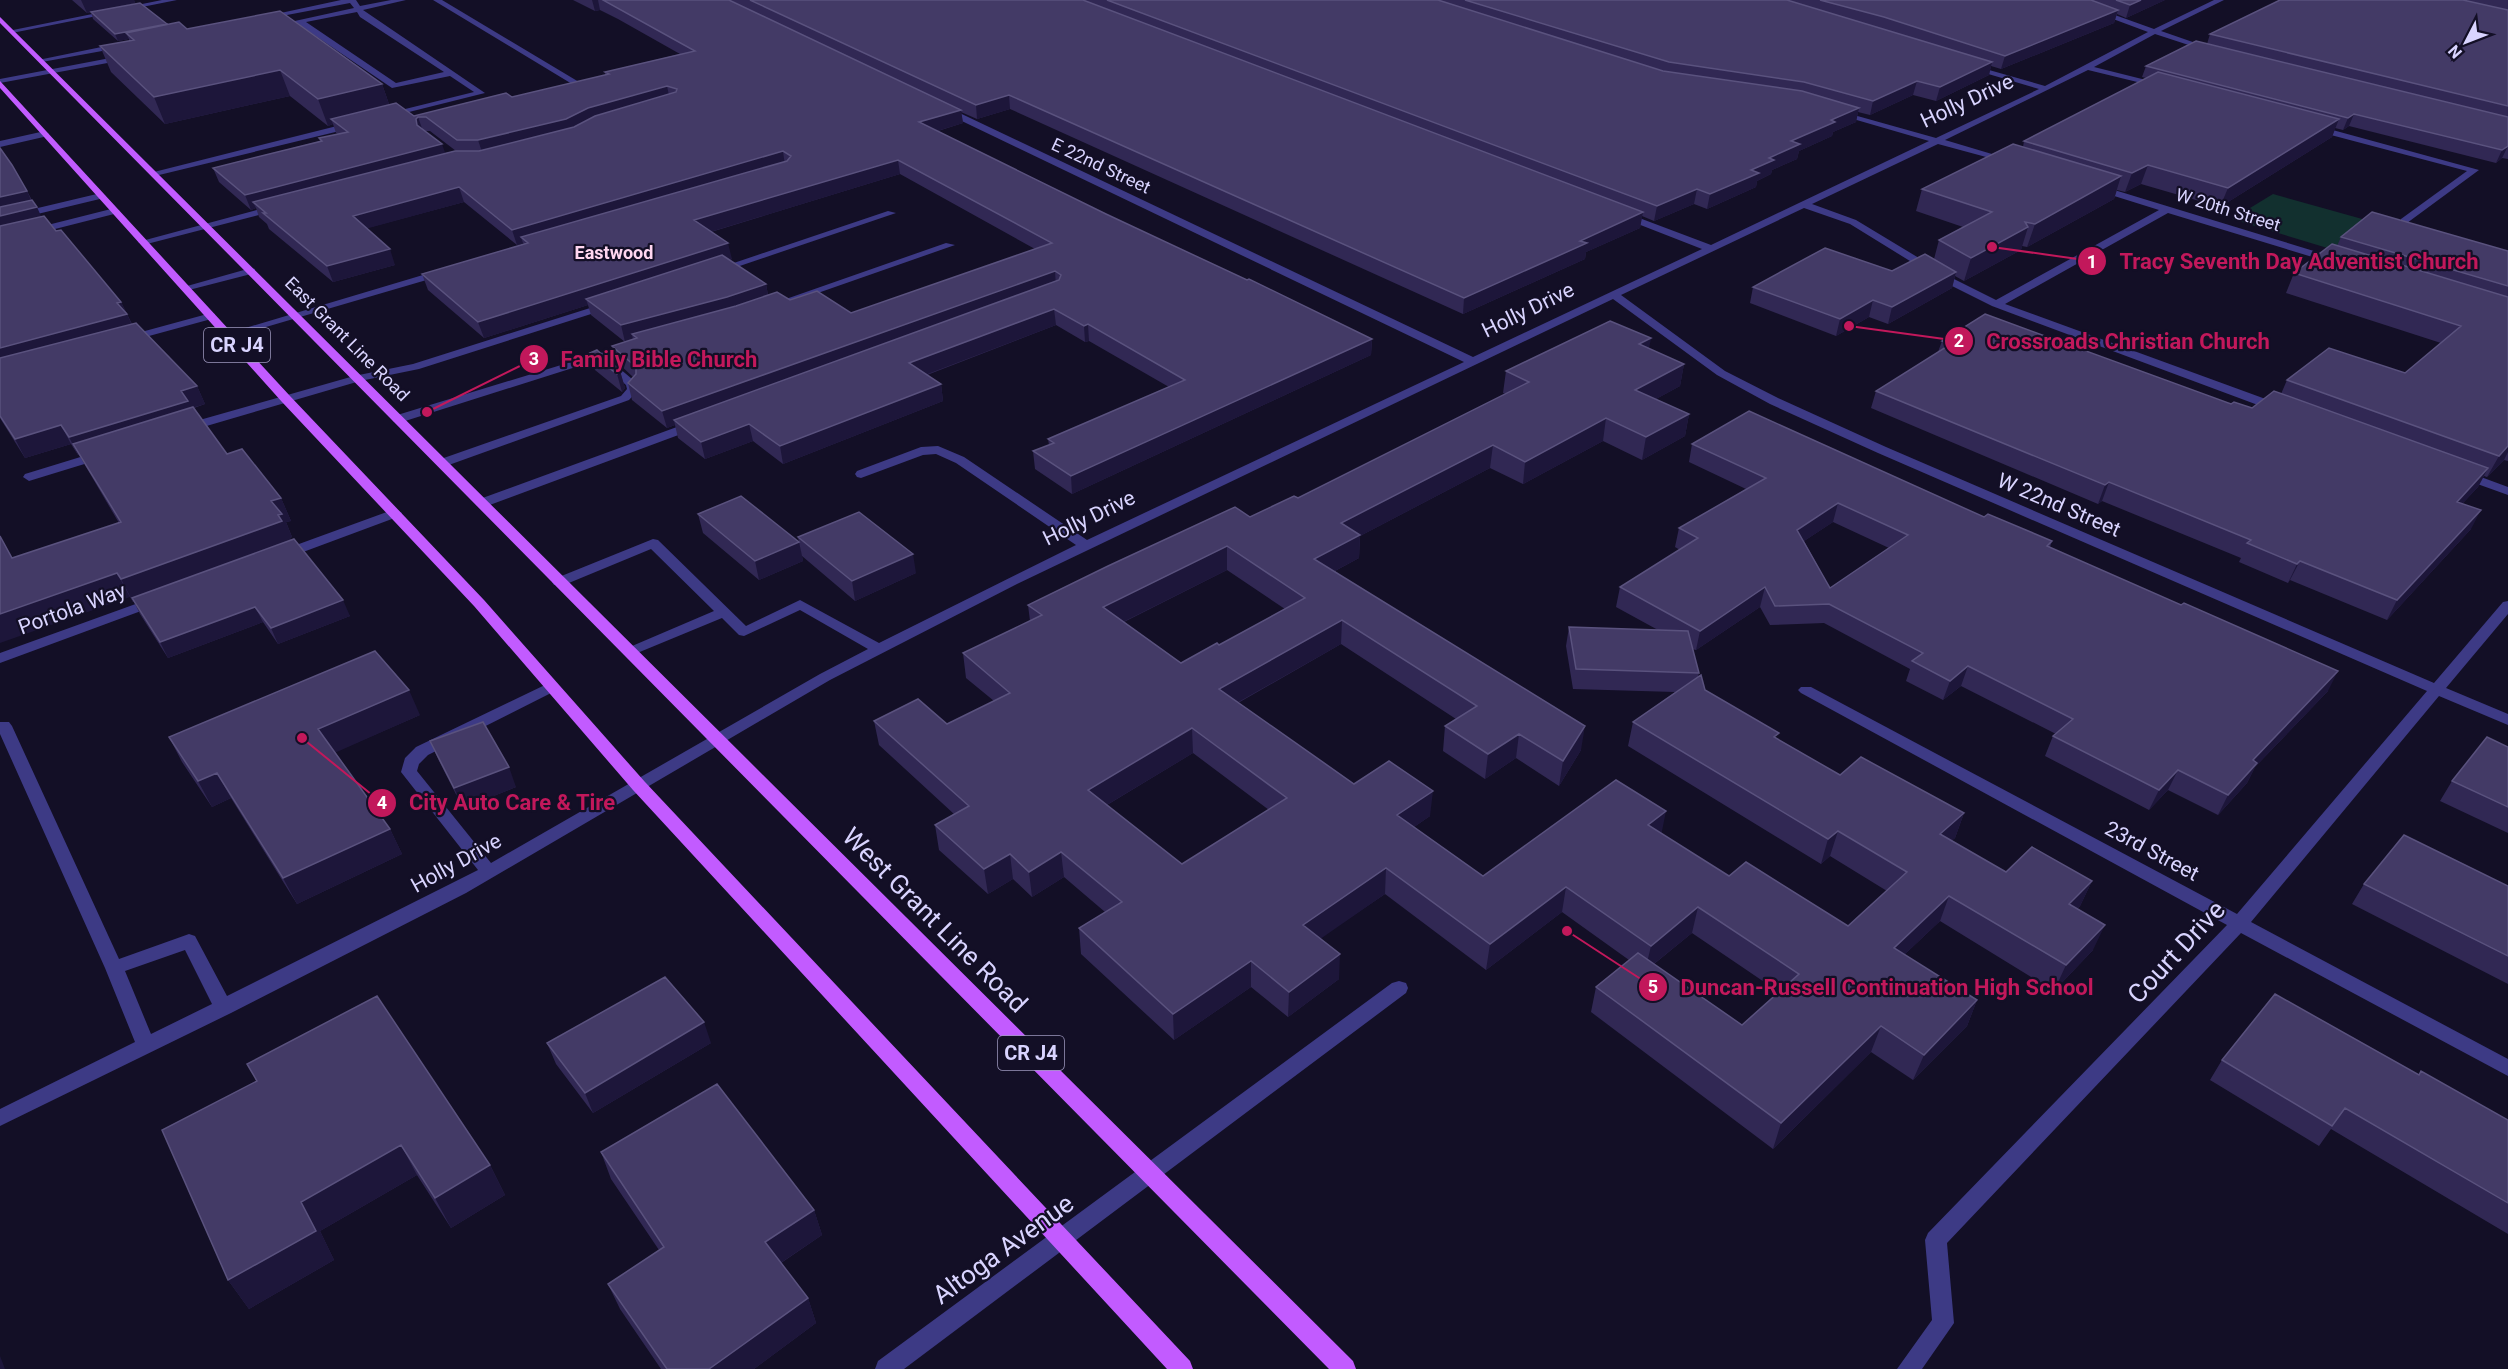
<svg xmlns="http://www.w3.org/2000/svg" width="2508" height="1369" font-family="Roboto,sans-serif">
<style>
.green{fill:#12302f}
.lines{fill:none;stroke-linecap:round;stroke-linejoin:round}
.minor{fill:#3d3a85;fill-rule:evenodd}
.major{fill:#c25bff;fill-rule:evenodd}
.wall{fill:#312854;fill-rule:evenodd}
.shaded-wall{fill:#1d163a}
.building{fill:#433a66;stroke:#5a527e;stroke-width:1.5;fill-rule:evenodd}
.labels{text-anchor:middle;stroke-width:4.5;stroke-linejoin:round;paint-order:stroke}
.far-street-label{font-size:18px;fill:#d9d4ff;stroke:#130f26}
.far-neighbourhood-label{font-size:18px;font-weight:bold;fill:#ffd6f0;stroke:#130f26}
.shield{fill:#130f26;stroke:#9e99be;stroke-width:1.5}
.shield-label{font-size:20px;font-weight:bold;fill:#d9d4ff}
.street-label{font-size:21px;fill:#d9d4ff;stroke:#130f26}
.near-street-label{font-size:26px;fill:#d9d4ff;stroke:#130f26}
.leader{fill:none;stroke:#c2185b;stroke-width:2}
.callout-dot{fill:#c2185b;stroke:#130f26;stroke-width:2}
.mark-label{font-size:18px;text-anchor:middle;font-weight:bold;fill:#fff}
.callout-label{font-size:22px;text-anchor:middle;font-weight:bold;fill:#c2185b;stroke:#130f26;stroke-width:4.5;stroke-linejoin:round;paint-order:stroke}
</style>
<rect width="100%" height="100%" fill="#130f26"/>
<!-- green -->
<path class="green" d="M2273 194 2373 222 2334 250 2232 219Z"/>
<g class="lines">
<!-- minor -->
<path class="minor" d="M162 0H177L12 33 8 31Z
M341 0H356L360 6 391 0H406L363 10 485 93 385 118V114L474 92 450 76 392 88 298 24 276 28 272 26 354 8 350 3 266 19 262 17ZM357 12 360 17 444 72 396 83 306 22Z
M433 0H442L584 85 577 87Z
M2062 0H2073L2154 29 2214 0H2224L2161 31 2210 48V52L2155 34 2094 67 2162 84V88L2088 70 1945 140 2012 160V164L1938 144 1812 204 1856 220 1952 278 1996 300 2159 210 2095 190 2093 188 2098 185 2340 259V263H2332L2168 213 2005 304 2282 405V411H2274L1992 306 1944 282 1850 224 1804 208 1621 295 1725 371 1778 398 1886 447 2434 683 2503 602 2508 601V614L2446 688 2508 714V725L2439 696 2251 922 2508 1059V1076L2241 933 1947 1243 1954 1323 1922 1369H1897L1932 1320 1925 1240 1928 1233 2227 925 1801 693 1798 690 1801 687H1811L2237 914 2427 691 1878 453 1770 404 1717 375 1613 299 1017 584 830 680 466 893 231 1013 0 1126V1109L135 1042 105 968 0 734V722H9L12 726 119 959 189 934 195 936 227 996 478 870 401 772 405 758 416 747 547 684H557L560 687 557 690 428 755 419 764 417 771 491 863 820 674 868 649 800 610 744 636 739 635 722 618 630 656 625 655 623 652 625 649 714 611 651 549 564 585H554L552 582 554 579 653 539 658 540 746 626 800 600 879 643 1076 545 956 463 936 454 923 455 861 478 857 477 855 474 857 471 921 447 938 446 964 457 1087 540 1464 362 941 111V107H947L1473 357 1702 249 1620 217V213H1626L1711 245 1929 141 1836 114V110L1936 138 2039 89 1968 68V64L2045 86 2148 32ZM185 950 212 1004 151 1034 125 971Z
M121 43 125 45 124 47 42 62 38 60Z
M126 55H129V59L0 83V79Z
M353 122 356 123V127L155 176 150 173Z
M2312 126H2318L2479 170 2407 223H2401V219L2467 171 2312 130Z
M45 131 49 134 48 136 0 147V141Z
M101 193 106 196 104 198 0 223V217Z
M275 205 278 206V210L143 245 138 242Z
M115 208 120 211 118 213 0 243V237Z
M888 211 896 213 722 272 713 270Z
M946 243 955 245 775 308H767L766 306Z
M251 268 255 269V273L185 291 180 288Z
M443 269 448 272 447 274 232 337 228 338 222 335Z
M609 302 613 303V307L419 369 360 381 186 432 180 428 182 425 354 376 413 364Z
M211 313 215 314V318L127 342 121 339 123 337Z
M633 343 637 344V348L607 358 638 384 639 389 629 400 446 466 442 467 436 463 438 460 621 396 627 389 626 385 602 363 601 359 402 422H394L392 419 394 416Z
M696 420 702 424 700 427 487 506H477L476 503 477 500Z
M100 451 106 455 104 458 29 481 23 477 25 474Z
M2462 470 2508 487V495L2458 477 2456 474 2458 471Z
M395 509 402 513 400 516 287 558 282 559 275 555 277 552Z
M155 597 160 598 162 601 160 604 0 663V653Z
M1399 981 1406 983 1408 988 1406 993 904 1369H875L878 1361 1392 983Z"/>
<!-- major -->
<path class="major" d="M0 17 1353 1361 1356 1369H1329L0 23Z
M0 81 290 396 484 600 645 782 1190 1361 1193 1369H1167L633 790 474 606 282 402 0 88Z"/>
</g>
<!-- wall -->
<path class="wall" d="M72 0H134L135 3 87 13Z
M573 0H2165L2126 18 2117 14 2114 23 2001 69 1991 66 1989 75 1936 101 1913 95 1870 115 1858 112 1856 122 1833 132 1832 136 1799 151 1797 159 1772 170 1771 174 1757 181 1756 187 1707 209 1694 204 1654 221 1642 216 1640 228 1586 252 1585 259 1463 314 1010 109 977 119 961 112 963 123 938 131 1106 214 1372 339 1371 355 1072 494 1035 469 1033 451 1049 445 1048 439 1169 387 1089 341 1085 342 1056 325 927 375 941 384 943 401 783 464 753 441 705 459 678 438 675 425 667 428 632 400 628 383 633 377 617 362 612 346 625 342 591 315 588 305 484 338 428 290 422 274 524 244 523 243 517 245 464 202 367 228 395 265 333 282 269 229 267 224 259 217 256 208 251 210 219 182 213 168 320 141 319 138 338 134 336 133 333 124 328 126 290 96 165 124 111 72 100 46 129 41V39L118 41 93 19 91 12 167 25 187 29 382 84 389 104 414 116 512 97 605 75V72L680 54 618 19 600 10 595 11ZM425 131H430L456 151 445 153ZM900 174 1035 249 851 313 768 295 766 284 729 260 732 259 711 232Z
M2280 0H2508V159L2502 158 2496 163 2349 126 2343 130 2335 128 2332 137 2220 207 2141 184 2125 192 2117 190 2114 199 2027 247 2022 246 2021 250 1964 281 1955 276 1952 288 1888 324 1869 317 1836 336 1750 303 1753 287 1892 271 1934 259 1939 240 1963 227 1916 211 1922 189 2023 147 2024 141 2146 78 2142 77 2146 66 2207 44 2210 34Z
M0 148 27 191 41 217 121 302 132 324 197 386 205 404 194 408 227 454 281 498 291 521 286 522 292 537 290 538 291 540 350 616 278 644 263 622 168 658 140 614 134 602H133L130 597 13 558 119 523 79 455H78L71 444 25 458 0 418Z
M2341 237 2508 251V461L2504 460 2487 477 2484 476 2478 487 2462 504 2471 529 2387 620 2290 580 2288 583 2239 562 2241 558 2102 501 2098 504 1871 408 1876 391 1938 352 1942 341 2252 408 2281 394 2287 380 2405 373 2441 343 2286 293 2294 273 2337 246Z
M1649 349 1684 364 1680 386 1656 399 1689 414 1685 436 1642 460 1603 441 1523 484 1490 468 1360 536 1359 558 1335 571 1581 750 1559 786 1516 758 1485 779 1443 751 1445 726 1456 719 1341 644 1238 703 1354 784 1430 816 1414 827 1483 876 1661 833 1729 876 1848 926 1887 891 1830 856 1821 864 1628 746 1633 722 1675 692 1573 689 1566 646 1569 627 1658 630 1616 607 1620 587 1680 550 1675 547 1679 528 1746 489 1689 462 1692 444 1984 517 2052 541 2050 547 2328 691 2255 767 2247 783 2218 815 2168 790 2149 810 2045 756 2053 736 2056 734 1961 686 1943 700 1906 681 1910 669 1824 623 1770 625 1760 607 1696 650 1692 649 1699 673 1698 677 1705 690 1778 739 1840 775 1964 813 1955 838 1951 841 2006 872 2092 881 2080 906 2077 909 2093 950 2054 991 1940 921 1904 955 1977 1000 1967 1026 1913 1080 1871 1052 1773 1149 1591 1012 1596 987 1629 960 1562 912 1486 970 1385 894 1320 938 1339 979 1288 1017 1251 987 1174 1040 1081 954 1079 928 1105 912 1064 877 1032 897 1013 879 988 894 939 850 935 825 954 814 879 745 874 721 947 724 994 701 966 678 963 653 1030 621 1028 605 1298 498 1506 394 1503 393 1506 371ZM1833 522 1889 548 1830 588 1804 541ZM1227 570 1285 609 1219 645 1181 663 1124 622ZM1193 753 1269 810 1182 864 1107 805ZM1692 933 1779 992 1742 1025 1654 964Z
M590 353 620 371 625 388 622 392 595 370Z
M698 514 799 542 803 561 759 580 703 533Z
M798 537 916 573 855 601 802 556Z
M420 715 335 752 390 829 402 854 297 904 231 798 212 807 182 762 169 737Z
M430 741 516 787 463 808 439 761Z
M2508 747V833L2440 801 2452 781Z
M2364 884 2508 886V984L2352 904Z
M547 1043H711L593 1113 556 1064Z
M2222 1060 2419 1075 2508 1120V1234L2331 1129 2319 1146 2210 1080Z
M257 1081 490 1165 505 1195 451 1228 417 1175 320 1231 334 1260 249 1309 228 1280Z
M601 1152 814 1210 822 1235 781 1263 808 1298 816 1323 754 1369H661L620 1309 608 1284 659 1250 611 1179Z"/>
<!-- shaded-wall -->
<path class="shaded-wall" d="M81 0H134L135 3 87 13Z
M592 0H598L600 10 595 11Z
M2141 0H2165L2126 18 2130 5Z
M2118 10 2114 23 2001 69 2005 56Z
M167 24 126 33 129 39 118 41 115 34Z
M1992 62 1989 75 1936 101 1940 87Z
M280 70 290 96 165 124 154 97Z
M1917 81 1913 95 1870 115 1873 101Z
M382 84 391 110 331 119 333 124 328 126 318 99Z
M667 86 670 100 483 155 478 140 588 108Z
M1009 95 1010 109 977 119 976 105Z
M1859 108 1856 122 1833 132 1832 136 1799 151 1797 159 1772 170 1771 174 1757 181 1756 187 1707 209 1710 194 1769 158 1791 141 1831 120Z
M961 110 963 123 921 136 919 122Z
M2354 114 2349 126 2343 130 2348 118Z
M418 117 423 131 417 125 416 119Z
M2339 119 2332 137 2220 207 2228 188Z
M442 144 447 158 253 202 256 208 251 210 245 195Z
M2508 146 2502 158 2496 163 2502 150Z
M783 151 785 166 521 237 523 243 517 245 512 230Z
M898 160 900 174 697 236 694 220Z
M2148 165 2141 184 2125 192 2132 173Z
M2121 176 2114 199 2027 247 2035 224Z
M459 187 464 202 358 231 353 216Z
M1697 189 1694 204 1654 221 1657 206Z
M27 191 34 207 0 215V197Z
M37 207 44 223 0 235V216Z
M1643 212 1640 228 1586 252 1585 259 1463 314 1464 298 1580 241Z
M2028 227 2021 250 1964 281 1971 258Z
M728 243 732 259 593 304 586 299 588 305 484 338 478 322Z
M390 249 395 265 333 282 327 266Z
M1055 271 1056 287 674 420 675 425 667 428 662 411Z
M1956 272 1952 288 1888 324 1892 307Z
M766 284 769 301 637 338 632 334 633 340 625 342 621 325Z
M1873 300 1869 317 1836 336 1840 319Z
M121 302 135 331 0 368V348Z
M1054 309 1056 325 912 380 909 363Z
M1088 324 1089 341 1085 342 1084 326Z
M1651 338 1647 360 1639 344Z
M1372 339 1371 355 1072 494 1071 476Z
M1684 364 1680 386 1632 412 1635 390Z
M620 371 625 388 622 392 617 374Z
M941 384 943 401 783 464 780 446Z
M197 386 205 404 73 444 79 455H78L69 437 181 391Z
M1689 414 1685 436 1642 460 1646 437Z
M1606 418 1603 441 1523 484 1525 462Z
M749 424 753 441 705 459 701 442Z
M61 425 71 444 25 458 15 439Z
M1493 445 1490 468 1360 536 1359 558 1314 582V559L1341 523Z
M2508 446V452L2504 460 2487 477 2499 456Z
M2488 468 2478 487 2447 520 2457 502Z
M2109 482 2102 501 2098 504 2105 485Z
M281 498 291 521 286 522 292 537 290 538 293 544 133 602 121 579 271 501Z
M1838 503 1833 522 1792 549 1797 530Z
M2481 510 2471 529 2387 620 2397 600Z
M799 542 803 561 759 580 755 561Z
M1227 546V570L1105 631 1103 607Z
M913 554 916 573 855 601 852 581Z
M2300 561 2290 580 2288 583 2297 564Z
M117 573 130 597 0 643V614Z
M1765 587 1760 607 1696 650 1700 631Z
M343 600 350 616 278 644 271 628Z
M255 607 263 622 168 658 160 642Z
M1342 620 1341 644 1219 713V689Z
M1968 666 1961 686 1943 700 1950 681Z
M2338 671 2328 691 2255 767 2247 783 2218 815 2228 795 2253 760Z
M409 690 420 715 330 755 318 729Z
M1585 726 1581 750 1559 786 1563 761Z
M1192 728 1193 753 1090 815 1088 790Z
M1519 734 1516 758 1485 779 1488 754Z
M509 767 516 787 463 808 454 788Z
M2178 770 2168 790 2149 810 2159 790Z
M217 773 231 798 212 807 198 781Z
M1433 791 1430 816 1395 840 1397 815Z
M1666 811 1661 836 1648 825Z
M1964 813 1955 838 1931 859 1940 834Z
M390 829 402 854 297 904 283 878Z
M1838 831 1830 856 1821 864 1828 839Z
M1061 852 1064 877 1032 897 1029 872Z
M1010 854 1013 879 988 894 984 869Z
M1386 868 1385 894 1303 951V925Z
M2092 881 2080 906 2057 929 2069 904Z
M1566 887 1562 912 1486 970 1490 944Z
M1949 896 1940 921 1884 974 1894 948Z
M1698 907 1692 933 1645 971 1651 946Z
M2105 925 2093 950 2054 991 2066 965Z
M1340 954 1339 979 1288 1017 1289 992Z
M1251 961V987L1174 1040 1173 1014Z
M1977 1000 1967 1026 1913 1080 1924 1055Z
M704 1022 711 1043 593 1113 585 1093Z
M1881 1026 1871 1052 1773 1149 1781 1123Z
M401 1145 417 1175 320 1231 334 1260 249 1309 228 1280 301 1202Z
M490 1165 505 1195 451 1228 435 1198Z
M814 1210 822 1235 773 1268 765 1242Z
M808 1298 816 1323 754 1369H709Z
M0 1356 5 1369H0Z"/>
<!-- building -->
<path class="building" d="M603 0H729L961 110 919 122 1106 214 1247 280 1249 279 1372 339 1071 476 1033 451 1054 443 1048 439 1185 380 1088 324 1084 326 1054 309 909 363 941 384 780 446 749 424 701 442 674 420 1059 280 1061 275 1055 271 662 411 628 383 636 374V367L612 346 637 338 632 334 736 306 777 292 790 300 817 291 851 313 1052 243 898 160 694 220 728 243 478 322 422 274 528 243 521 237 787 161 791 156 783 151 512 230 459 187 353 216 390 249 327 266 263 213H266L253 202 455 151H479L574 127 595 116 676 92 677 89 667 86 588 108 566 119 478 140H457L426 117H418L416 119 417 125 442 144 245 195 213 168 322 141 319 138 348 132 331 119 396 103 414 116 506 93 512 97 609 74 605 72 695 51Z
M750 0H1083L1643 212 1580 241 1587 243 1464 298 1009 95 976 105Z
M1107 0H1438L1663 71 1802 91 1859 108 1831 120 1835 122 1791 141 1800 144 1769 158 1774 160 1751 170 1759 173 1710 194 1697 189 1657 206Z
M1465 0H1787L1992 62 1940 87 1917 81 1873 101 1804 82 1669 62Z
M1820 0H2091L2118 10 2005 56 1884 17Z
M2116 0H2141L2130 5Z
M2280 0H2463L2508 10V106L2210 34Z
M140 3 167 24 115 34 91 12Z
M280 11 382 84 318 99 280 70 154 97 100 46 134 40 126 33 179 22 187 29Z
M2196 41 2508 117V146L2502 150 2354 114 2348 118 2146 66Z
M2158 72 2339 119 2228 188 2148 165 2132 173 2024 141Z
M2013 144 2121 176 2035 224 2025 222 2028 227 1971 258 1939 240 1992 212 1922 189Z
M0 148 12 165 27 191 0 197Z
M32 200 37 207 0 216V207Z
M2372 212 2508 251V286L2341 237Z
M44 216 56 231 61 230 121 302 117 303 127 314 0 348V226Z
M2332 244 2508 297V446L2499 456 2287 380 2329 348 2405 373 2461 326 2294 273Z
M1825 248 1892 271 1925 254 1956 272 1892 307 1873 300 1840 319 1753 287Z
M722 255 766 284 727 297 621 325 586 299Z
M1985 314 2231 404 2234 402 2252 408 2274 391 2488 468 2457 502 2481 510 2397 600 2300 561 2297 564 2247 543 2251 540 2109 482 2105 485 1876 391 1951 344 1942 341Z
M1610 321 1651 338 1639 344 1684 364 1635 390 1689 414 1646 437 1606 418 1525 462 1493 445 1341 523 1360 535 1314 559 1585 726 1563 761 1519 734 1488 754 1445 726 1477 706 1342 620 1219 689 1354 784 1389 761 1433 791 1397 815 1483 876 1616 780 1666 811 1648 825 1729 876 1746 862 1848 926 1907 872 1838 831 1828 839 1633 722 1701 675 1705 690 1779 733 1774 737 1840 775 1861 757 1964 813 1940 834 2006 872 2032 847 2092 881 2069 904 2105 925 2066 965 1949 896 1894 948 1977 1000 1924 1055 1881 1026 1781 1123 1596 987 1638 953 1742 1025 1799 974 1698 907 1651 946 1566 887 1490 944 1386 868 1303 925 1340 954 1289 992 1251 961 1173 1014 1079 928 1122 902 1061 852 1029 872 1010 854 984 869 935 825 969 806 874 721 918 699 947 724 1010 693 963 653 1042 615 1028 605 1108 566 1235 507 1250 517 1294 496 1298 498 1529 382 1506 371ZM1227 546 1305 598 1219 645 1217 643 1181 663 1103 607ZM1192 728 1287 798 1182 864 1088 790Z
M136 323 197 386 181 391 188 401 69 437 61 425 15 439 0 416V358Z
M597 350 620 371 617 374 590 353Z
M193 407 227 454 242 449 281 498 271 501 282 514 278 515 282 521 121 579 117 573 0 614V536L12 558 121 522 73 444Z
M1749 411 1984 517 1988 514 2052 541 2047 546 2181 605 2184 603 2338 671 2253 760 2257 763 2228 795 2178 770 2159 790 2053 736 2073 719 1968 666 1950 681 1912 661 1923 653 1829 604 1775 606 1765 587 1700 631 1620 587 1698 538 1679 528 1766 478 1692 444ZM1838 503 1908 535 1830 588 1797 530Z
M741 496 799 542 755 561 698 514Z
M859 512 913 554 852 581 798 537Z
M294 539 343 600 271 628 255 607 160 642 132 598Z
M1569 627 1688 631 1699 673 1576 669Z
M375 651 409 690 318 729 390 829 283 878 217 773 198 781 169 737Z
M483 722 509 767 454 788 430 741Z
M2487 737 2508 747V807L2452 781Z
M2404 835 2508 886V956L2364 884Z
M665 977 704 1022 585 1093 547 1043Z
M2275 994 2419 1075 2421 1071 2508 1120V1203L2345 1108 2332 1126 2222 1060Z
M377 996 490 1165 435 1198 401 1145 301 1202 316 1231 228 1280 162 1130 257 1081 247 1064Z
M717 1084 814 1210 765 1242 808 1298 709 1369H667L608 1284 664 1247 601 1152Z"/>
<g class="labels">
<!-- far-street labels -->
<g class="far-street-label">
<text transform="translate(1101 166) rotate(25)" y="6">E 22nd Street</text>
<text transform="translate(2228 210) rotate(17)" y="6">W 20th Street</text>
<text transform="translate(347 339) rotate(45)" y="6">East Grant Line Road</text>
</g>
<!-- far-neighbourhood labels -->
<g class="far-neighbourhood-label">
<text x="614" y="259">Eastwood</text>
</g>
<!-- shield labels -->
<g class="shield">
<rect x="204" y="328" width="66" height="34" rx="4.5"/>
<rect x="998" y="1036" width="66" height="34" rx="4.5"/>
</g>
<g class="shield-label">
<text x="237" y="352">CR J4</text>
<text x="1031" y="1060">CR J4</text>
</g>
<!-- street labels -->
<g class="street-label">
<text transform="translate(1967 101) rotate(-25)" y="7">Holly Drive</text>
<text transform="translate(1528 310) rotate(-26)" y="7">Holly Drive</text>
<text transform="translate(2059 505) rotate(23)" y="7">W 22nd Street</text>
<text transform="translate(1089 518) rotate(-26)" y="7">Holly Drive</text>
<text transform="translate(72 609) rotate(-20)" y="7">Portola Way</text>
<text transform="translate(2152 851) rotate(28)" y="7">23rd Street</text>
<text transform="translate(456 863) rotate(-29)" y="7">Holly Drive</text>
</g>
<!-- near-street labels -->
<g class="near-street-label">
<text transform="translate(935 920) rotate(45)" y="9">West Grant Line Road</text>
<text transform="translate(2176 952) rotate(-47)" y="9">Court Drive</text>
<text transform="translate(1003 1249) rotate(-36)" y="9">Altoga Avenue</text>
</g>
</g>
<!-- callouts -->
<path class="leader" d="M1992 247L2092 261M1849 326L1959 341M427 412L534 359M302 738L382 803M1567 931L1653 987"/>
<g class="callout-dot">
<circle cx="1992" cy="247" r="6"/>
<circle cx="1849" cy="326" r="6"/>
<circle cx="427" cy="412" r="6"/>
<circle cx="302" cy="738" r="6"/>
<circle cx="1567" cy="931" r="6"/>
<circle cx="2092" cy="261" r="15"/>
<circle cx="1959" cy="341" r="15"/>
<circle cx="534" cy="359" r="15"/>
<circle cx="382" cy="803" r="15"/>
<circle cx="1653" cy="987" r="15"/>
</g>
<g class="mark-label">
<text x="2092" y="268">1</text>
<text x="1959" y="347">2</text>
<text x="534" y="365">3</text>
<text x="382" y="809">4</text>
<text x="1653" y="993">5</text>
</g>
<g class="callout-label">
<text x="2299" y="269">Tracy Seventh Day Adventist Church</text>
<text x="2128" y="349">Crossroads Christian Church</text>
<text x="659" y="367">Family Bible Church</text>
<text x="512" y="810">City Auto Care &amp; Tire</text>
<text x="1887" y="995">Duncan-Russell Continuation High School</text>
</g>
<!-- north arrow -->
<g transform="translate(2466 42) rotate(228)" stroke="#130f26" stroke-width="4.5" paint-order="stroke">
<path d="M0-4.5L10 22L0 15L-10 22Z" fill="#d9d4ff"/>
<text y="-9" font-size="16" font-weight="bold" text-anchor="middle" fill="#d9d4ff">N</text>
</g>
</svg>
